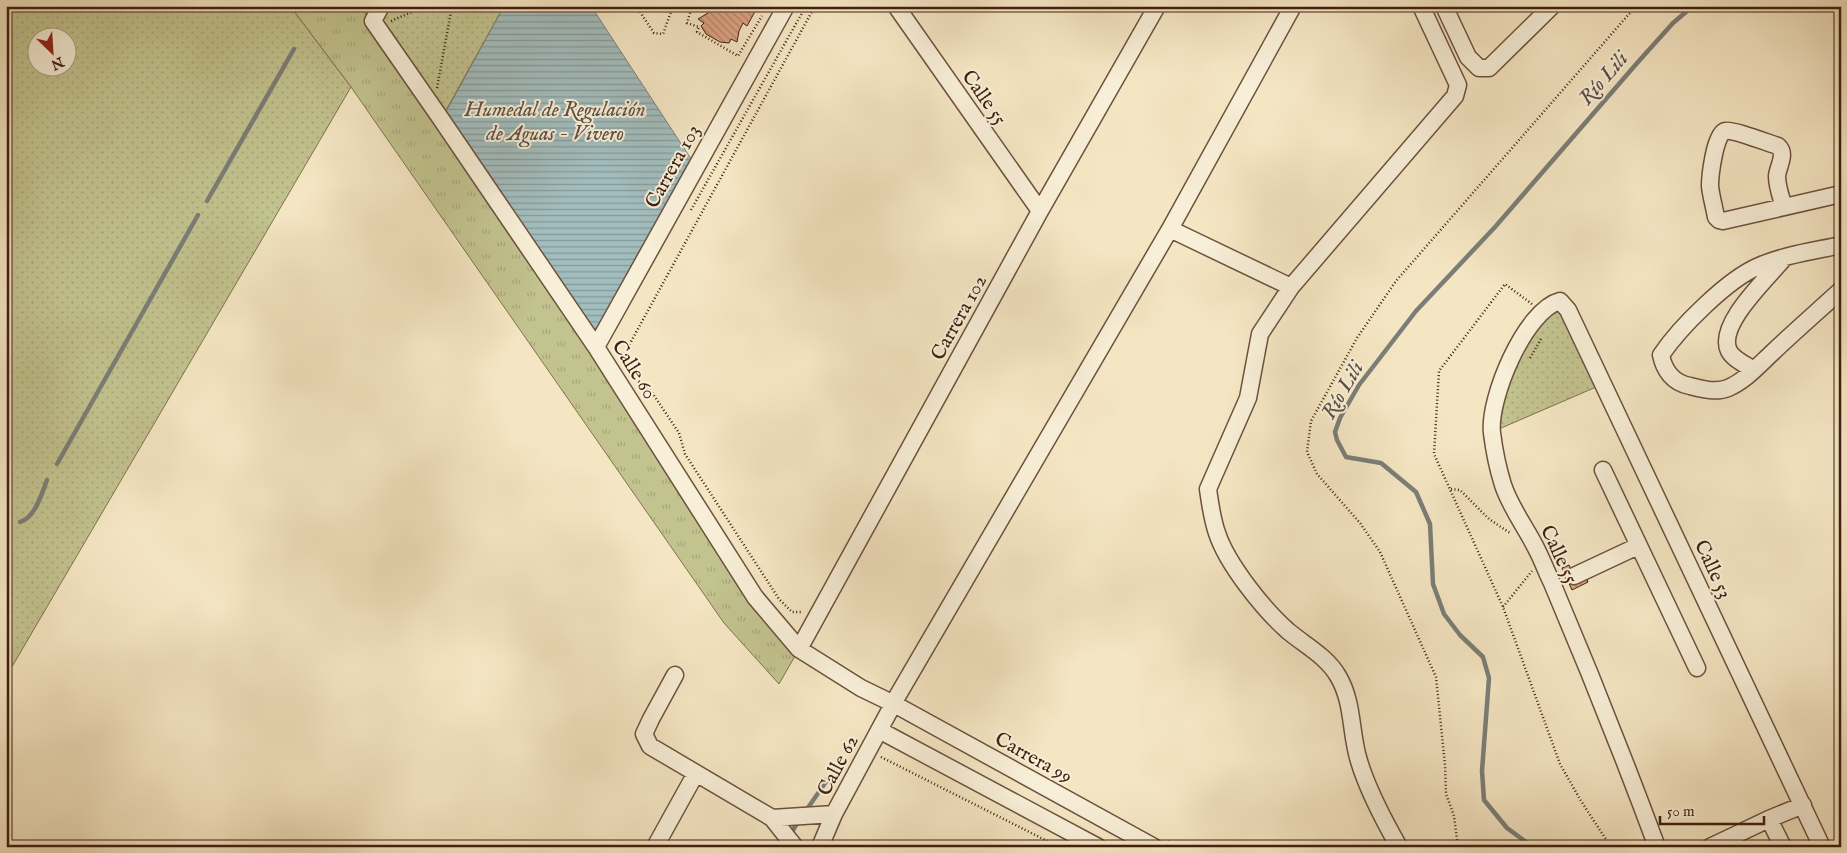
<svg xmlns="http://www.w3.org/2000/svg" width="1847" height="853" font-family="'IM FELL English',serif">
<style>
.grass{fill:url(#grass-tufts);stroke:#817150}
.park{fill:url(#park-dots);stroke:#817150;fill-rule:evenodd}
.water{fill:url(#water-rules);stroke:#7b7e78}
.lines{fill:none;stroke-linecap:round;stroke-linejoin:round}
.stream{stroke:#7b7e78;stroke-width:4.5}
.building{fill:url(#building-back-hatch);stroke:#401f10}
.minor-casing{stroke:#6d513d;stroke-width:19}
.path{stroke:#401f10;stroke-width:2.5;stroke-dasharray:1 2.5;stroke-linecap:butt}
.minor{stroke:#f8efd8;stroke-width:16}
.labels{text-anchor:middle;stroke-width:4;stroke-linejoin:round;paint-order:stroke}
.street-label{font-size:20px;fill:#401f10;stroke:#f8efd8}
.water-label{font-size:21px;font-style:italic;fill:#5d4e44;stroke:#f8efd8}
</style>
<defs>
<pattern id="grass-tufts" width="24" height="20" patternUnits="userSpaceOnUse" patternTransform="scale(1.25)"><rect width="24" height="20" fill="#c2c38f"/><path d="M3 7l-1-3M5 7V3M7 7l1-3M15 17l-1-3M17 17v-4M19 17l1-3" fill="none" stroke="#a8a77a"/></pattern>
<pattern id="park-dots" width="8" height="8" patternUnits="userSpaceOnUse" patternTransform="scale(1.25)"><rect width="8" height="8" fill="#c2c38f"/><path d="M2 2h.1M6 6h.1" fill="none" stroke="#a8a77a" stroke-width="1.8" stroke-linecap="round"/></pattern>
<pattern id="water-rules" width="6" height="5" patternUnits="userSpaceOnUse" patternTransform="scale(1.25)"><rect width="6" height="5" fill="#a2bdbe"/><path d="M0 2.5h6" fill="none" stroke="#859999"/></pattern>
<pattern id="building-back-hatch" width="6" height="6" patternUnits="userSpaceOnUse" patternTransform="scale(1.25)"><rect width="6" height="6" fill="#dea384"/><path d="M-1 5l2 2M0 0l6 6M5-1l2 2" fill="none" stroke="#b5846b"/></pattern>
</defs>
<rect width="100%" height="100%" fill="#f5e6c3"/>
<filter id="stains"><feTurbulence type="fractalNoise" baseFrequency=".004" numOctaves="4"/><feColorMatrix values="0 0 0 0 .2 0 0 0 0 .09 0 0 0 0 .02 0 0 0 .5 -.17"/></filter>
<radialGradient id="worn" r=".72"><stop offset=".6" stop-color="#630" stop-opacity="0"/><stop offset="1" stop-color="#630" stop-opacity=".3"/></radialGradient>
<!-- grass -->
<path class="grass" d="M290 6H360L373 21 799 649 779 684 724 623 351 87Z"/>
<!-- park -->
<path class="park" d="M6 6H290L351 87 6 677ZM38 38H68V68H38Z
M360 6H504L441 119Z
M1555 303 1603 384 1492 432 1503 374Z"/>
<!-- water -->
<path class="water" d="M504 6H591L695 165 596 347 442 119Z"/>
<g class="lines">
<!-- stream -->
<path class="stream" d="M207 201 294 49
M57 464 198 215
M20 522C35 518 42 493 47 480
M805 812 830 776
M790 835 799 820
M1537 847 1526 842 1507 828 1484 800 1482 771 1489 678 1483 657 1460 635 1444 614 1433 584 1430 524 1416 492 1381 463 1346 457 1337 440 1335 432 1340 418 1359 385 1416 311 1495 227 1638 62 1673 23 1693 6"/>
</g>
<!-- building -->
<path class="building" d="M712 6H758L747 26 743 23 739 31 737 42 731 39 729 43 720 42 706 34 701 26 704 23 698 19 708 13Z
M1569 565 1575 579 1585 574 1588 582 1572 590 1562 568Z"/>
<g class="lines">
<!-- minor casing -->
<g class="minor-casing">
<path id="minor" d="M381 6 373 21 441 119 596 347 755 597 799 649 861 688 894 704 1154 847
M896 6 1040 211
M1444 6 1468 57 1479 68H1489L1552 6
M1784 207C1781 197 1777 187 1777 176 1778 166 1787 154 1778 146 1768 143 1733 129 1725 131 1715 133 1710 176 1710 186 1711 196 1714 206 1716 217L1719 220 1723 221C1763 212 1802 203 1841 194
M1170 229 1291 287 1455 96 1458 85 1421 6
M1841 245C1814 251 1784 255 1759 266 1728 279 1680 327 1661 355 1664 370 1673 383 1690 386 1702 389 1716 393 1728 388 1745 381 1759 365 1773 352 1795 331 1818 311 1841 290
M1291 287 1260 334 1248 398 1208 489C1210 503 1212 519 1217 533 1227 564 1264 610 1288 631 1306 646 1326 656 1338 676 1354 703 1350 733 1359 761 1368 791 1383 819 1399 847
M596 347 786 6
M1754 370C1746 365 1733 359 1729 351 1716 325 1768 278 1784 258
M1603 470 1697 668
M1574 576 1638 546
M799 649 1040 211 1157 6
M675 675 651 719 644 734 650 746 772 818 795 847
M879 730 1098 847
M772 818 834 814
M1769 819 1783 847
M655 847 696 773
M820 847 834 814 898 695 1170 229 1293 6
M1657 847C1624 758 1589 670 1552 583 1547 573 1543 562 1538 552 1527 529 1511 509 1503 485 1498 469 1494 449 1492 433 1488 399 1525 310 1560 301L1568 310 1822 847
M1710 847 1769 819 1803 805"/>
</g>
<!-- path -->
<path class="path" d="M636 6 654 33 663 34 673 6
M692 6 687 23 699 27 697 32 738 56 762 16
M391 21 426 6
M437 88 452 6
M691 210 806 6
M1532 304 1505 284 1439 371 1434 454 1503 607 1560 764 1581 801 1611 847
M1530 358 1541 339
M623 360 622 358 815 6
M633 377 651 391 679 433 685 454 696 471 779 599 792 612H803
M1451 489 1460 490 1489 519 1510 533
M1503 607 1532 571
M881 757 1059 847
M1168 841 1177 847
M1458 847 1454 816 1446 794 1445 765 1436 677 1380 552 1360 523 1317 474 1307 452 1311 421 1357 338 1396 281 1636 6"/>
<!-- minor -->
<use href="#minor" class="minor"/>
</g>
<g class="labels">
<!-- street labels -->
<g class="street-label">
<text transform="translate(985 97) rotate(55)" y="7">Calle 55</text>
<text transform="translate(672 166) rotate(-61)" y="7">Carrera 103</text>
<text transform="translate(958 317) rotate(-61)" y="7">Carrera 102</text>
<text transform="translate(635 369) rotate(58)" y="7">Calle 60</text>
<text transform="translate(1560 554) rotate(65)" y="7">Calle 55</text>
<text transform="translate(1714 569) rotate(65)" y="7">Calle 53</text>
<text transform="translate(1034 757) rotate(29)" y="7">Carrera 99</text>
<text transform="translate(837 765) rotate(-62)" y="7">Calle 62</text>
</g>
<!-- water labels -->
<g class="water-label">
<text transform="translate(1603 78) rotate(-49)" y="7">Río Lili</text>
<text x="555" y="116">Humedal de Regulación<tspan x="555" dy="24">de Aguas - Vivero</tspan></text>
<text transform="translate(1342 390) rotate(-60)" y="7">Río Lili</text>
</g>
</g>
<!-- margin -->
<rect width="1847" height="853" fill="none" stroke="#f5e6c3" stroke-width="25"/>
<rect x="8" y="8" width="1832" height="838" fill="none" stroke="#401f10" stroke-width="2.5"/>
<rect x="12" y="12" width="1822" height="828" fill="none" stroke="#401f10"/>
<!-- north arrow -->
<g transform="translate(52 52) rotate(155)"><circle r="24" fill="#f8efd8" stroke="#ae9c88"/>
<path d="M0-4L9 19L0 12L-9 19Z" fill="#8f2418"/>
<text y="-8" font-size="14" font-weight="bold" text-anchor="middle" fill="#401f10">N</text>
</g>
<!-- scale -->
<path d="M1660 816v8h104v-8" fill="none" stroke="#401f10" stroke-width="2.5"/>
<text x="1667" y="816" font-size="15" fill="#401f10" stroke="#f8efd8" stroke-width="4" paint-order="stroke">50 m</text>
<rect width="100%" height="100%" filter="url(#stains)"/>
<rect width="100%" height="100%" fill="url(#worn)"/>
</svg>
